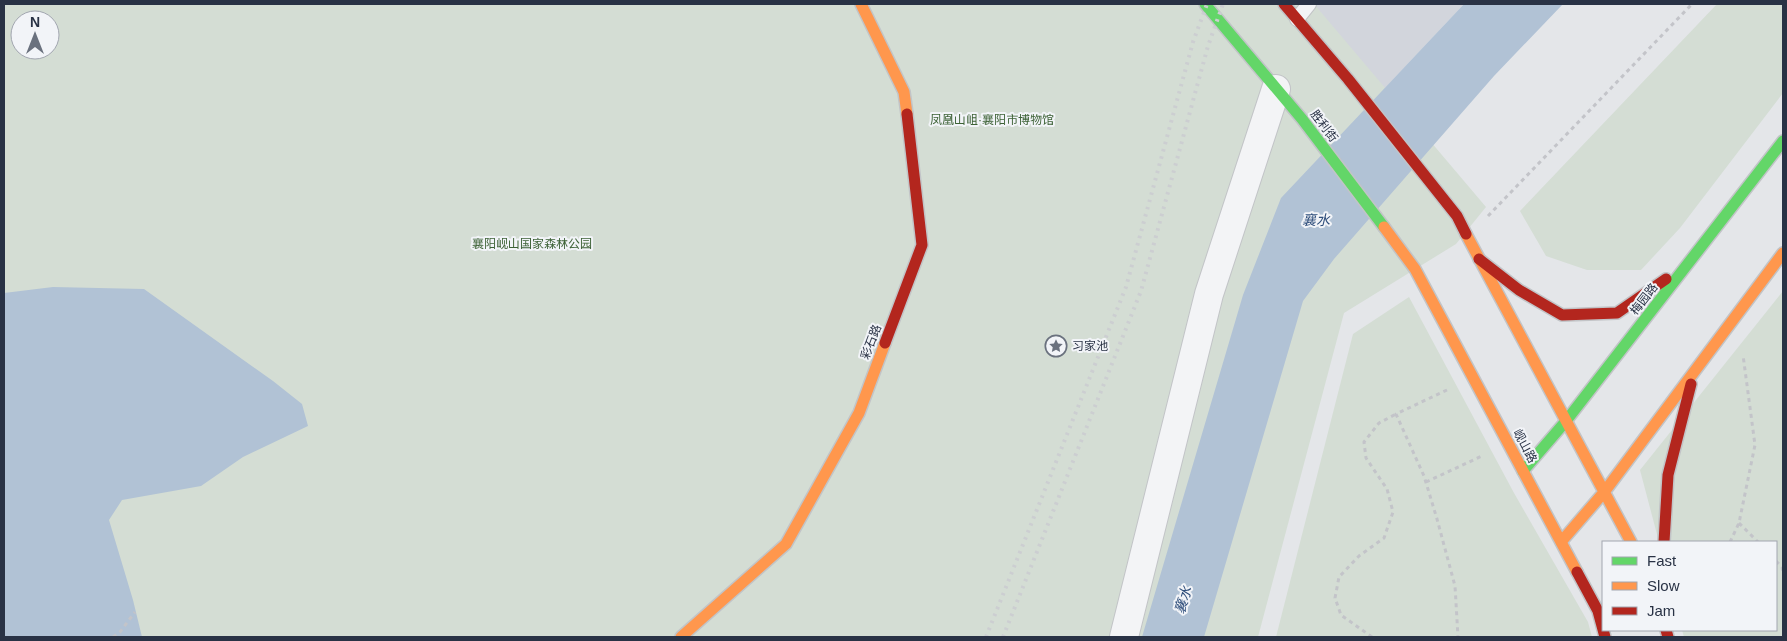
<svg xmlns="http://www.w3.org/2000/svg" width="1787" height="641" font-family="Arial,'Noto Sans SC',sans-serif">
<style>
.built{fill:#d2d5dc}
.green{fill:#d4ddd4;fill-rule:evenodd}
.water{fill:#b1c2d5}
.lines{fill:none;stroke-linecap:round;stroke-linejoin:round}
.lane-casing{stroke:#c2c4c7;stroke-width:16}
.street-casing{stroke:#c2c4c7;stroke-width:30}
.fast-casing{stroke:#c2c4c7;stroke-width:14}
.slow-casing{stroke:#c2c4c7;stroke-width:14}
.jam-casing{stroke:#c2c4c7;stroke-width:14}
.path{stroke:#c3c4c9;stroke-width:3;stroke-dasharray:4 4;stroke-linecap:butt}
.lane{stroke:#f3f4f6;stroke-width:14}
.street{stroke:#f3f4f6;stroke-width:28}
.fast{stroke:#63d668;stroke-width:11}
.slow{stroke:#ff974d;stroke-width:11}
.jam{stroke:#b3261e;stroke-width:11}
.rail{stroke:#ccced1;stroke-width:4;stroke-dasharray:2.5 5;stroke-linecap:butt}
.labels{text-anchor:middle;stroke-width:4;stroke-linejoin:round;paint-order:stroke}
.park-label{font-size:12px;fill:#3c6135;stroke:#f2f4f8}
.street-label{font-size:12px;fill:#293245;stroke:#f2f4f8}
.poi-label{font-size:12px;fill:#293245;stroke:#f2f4f8;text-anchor:start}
.water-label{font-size:14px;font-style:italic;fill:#304f7c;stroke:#f2f4f8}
</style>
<rect width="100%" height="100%" fill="#e4e6e9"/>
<!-- built -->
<path class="built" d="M1313 4H1464L1384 89Z"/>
<!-- green -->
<path class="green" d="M4 4H1314L1486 207 1456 244 1344 313 1258 637H4ZM20 20H50V50H20Z
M1717 4H1783V93L1680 228 1641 270H1587L1546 256 1520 211Z
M1783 291V637H1684L1682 630H1776V542H1659L1640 470Z
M1409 297 1514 493 1588 622 1592 637H1276L1353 334Z"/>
<!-- water -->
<path class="water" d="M1464 4H1563L1494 76 1334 259 1303 301 1204 637H1142L1243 295 1281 198Z
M53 287 144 289 273 381 302 404 308 426 243 457 201 486 122 500 109 520 133 600 142 637H4V293Z"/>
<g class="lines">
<!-- lane casing -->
<g class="lane-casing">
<path id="lane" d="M1297 19 1309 4"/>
</g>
<!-- street casing -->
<g class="street-casing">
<path id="street" d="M1124 637 1209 294 1276 89"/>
</g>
<!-- fast casing -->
<g class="fast-casing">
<path id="fast" d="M1205 4 1302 119 1384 227
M1523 471 1566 421 1783 141"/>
</g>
<!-- slow casing -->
<g class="slow-casing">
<path id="slow" d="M861 4 904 92 907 114
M1384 227 1415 269 1577 572
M1466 234 1631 542
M1561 542 1605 491 1783 253
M681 637 786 544 859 413 885 343"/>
</g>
<!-- jam casing -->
<g class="jam-casing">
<path id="jam" d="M1284 4 1348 79 1457 216 1466 234
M1479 259 1519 290 1562 315 1617 313 1666 279
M885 343 922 245 907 114
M1664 542 1668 475 1691 384
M1577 572 1598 611 1605 637
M1666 630 1668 637"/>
</g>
<!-- path -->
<path class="path" d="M1488 216 1692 4
M1447 390 1396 414 1424 476 1437 519 1455 586 1458 637
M1426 482 1482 456
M1739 523 1758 542
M1730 542 1739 523 1755 445 1743 355
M1776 561 1782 567 1783 573
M113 637 120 632 135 612
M1372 637 1341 615 1335 598 1339 577 1359 556 1384 538 1393 512 1387 489 1366 458 1364 442 1379 423 1396 414"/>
<!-- lane -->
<use href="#lane" class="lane"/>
<!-- street -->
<use href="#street" class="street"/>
<!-- fast -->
<use href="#fast" class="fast"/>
<!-- slow -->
<use href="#slow" class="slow"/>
<!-- jam -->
<use href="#jam" class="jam"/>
<!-- rail -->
<path class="rail" d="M986 637 1126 287 1193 42 1207 4
M1003 637 1141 291 1208 46 1223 4"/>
</g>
<!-- icons -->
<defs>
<g id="sight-ring" transform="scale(1.125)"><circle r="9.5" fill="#f2f4f8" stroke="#6a717e" stroke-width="1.5"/><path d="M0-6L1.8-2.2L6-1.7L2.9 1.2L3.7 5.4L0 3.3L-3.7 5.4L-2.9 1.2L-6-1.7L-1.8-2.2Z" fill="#6a717e"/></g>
</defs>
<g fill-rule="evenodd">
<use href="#sight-ring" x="1056" y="346"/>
</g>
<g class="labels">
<!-- park labels -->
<g class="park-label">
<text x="992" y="124">凤凰山岨·襄阳市博物馆</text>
<text x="532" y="248">襄阳岘山国家森林公园</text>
</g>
<!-- street labels -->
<g class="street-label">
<text transform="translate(1324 126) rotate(53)" y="4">胜利街</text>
<text transform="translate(1644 299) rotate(-52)" y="4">梅园路</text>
<text transform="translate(871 342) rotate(-69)" y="4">彩石路</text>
<text transform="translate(1525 446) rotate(62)" y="4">岘山路</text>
</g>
<!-- poi labels -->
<g class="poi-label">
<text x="1072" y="350">习家池</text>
</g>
<!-- water labels -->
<g class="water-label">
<text x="1316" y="225">襄水</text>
<text transform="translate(1183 600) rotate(-73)" y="5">襄水</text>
</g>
</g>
<!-- border -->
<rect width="1787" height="641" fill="none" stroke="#293245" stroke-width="10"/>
<!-- legend -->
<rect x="1602" y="541" width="175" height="90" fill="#f2f4f8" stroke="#a2a6b0"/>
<rect x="1612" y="557" width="25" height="8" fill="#63d668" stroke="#a2a6b0"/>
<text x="1647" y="566" font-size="15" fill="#293245">Fast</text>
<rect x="1612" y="582" width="25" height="8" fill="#ff974d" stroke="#a2a6b0"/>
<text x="1647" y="591" font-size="15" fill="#293245">Slow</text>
<rect x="1612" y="607" width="25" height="8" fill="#b3261e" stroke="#a2a6b0"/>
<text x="1647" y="616" font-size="15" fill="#293245">Jam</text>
<!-- north arrow -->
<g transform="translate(35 35)"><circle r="24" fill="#f2f4f8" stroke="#a2a6b0"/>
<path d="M0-4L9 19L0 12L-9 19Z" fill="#6a717e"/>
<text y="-8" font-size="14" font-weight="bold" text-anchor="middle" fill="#293245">N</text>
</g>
</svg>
